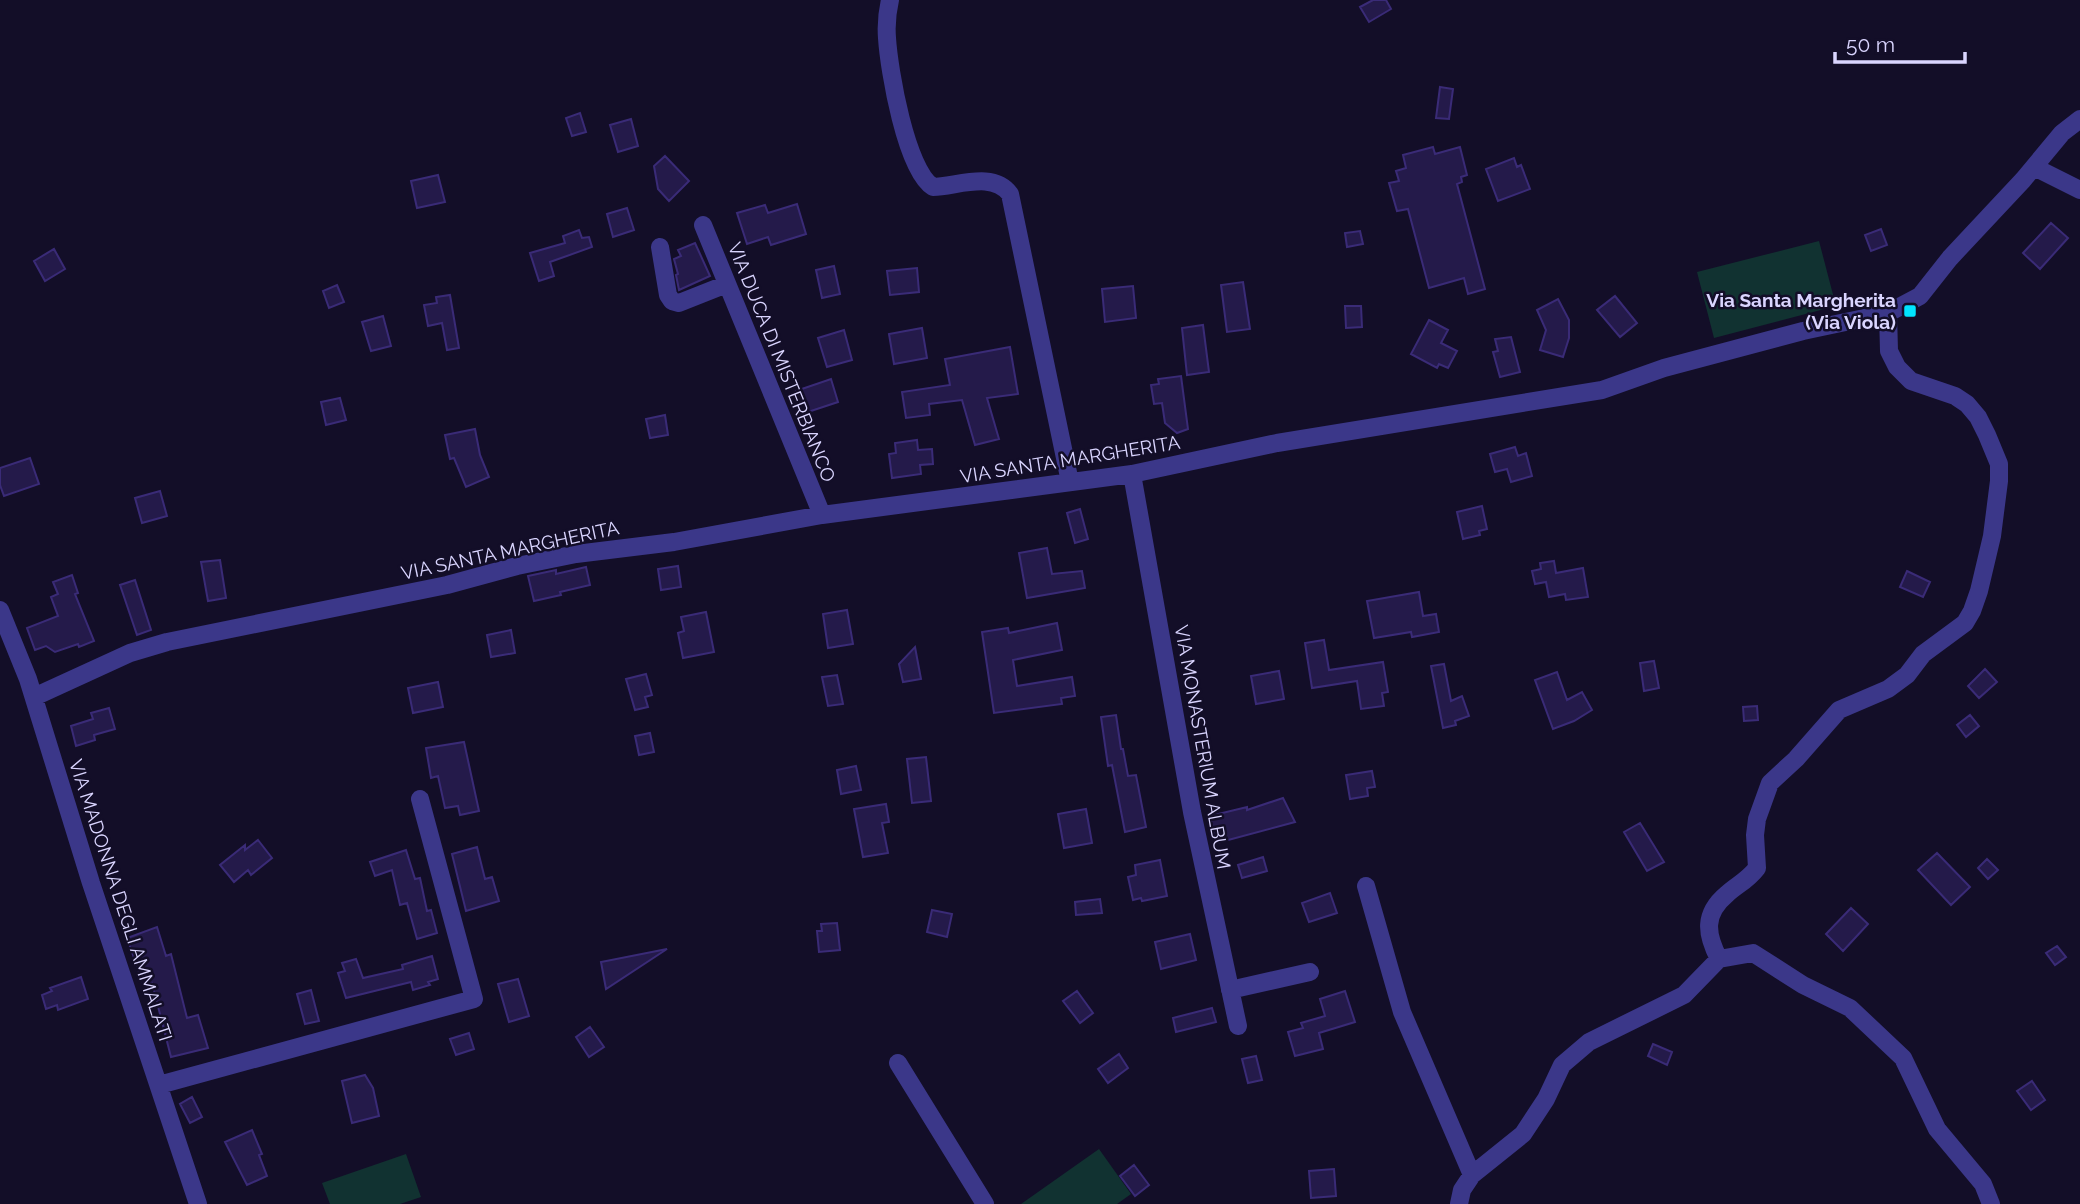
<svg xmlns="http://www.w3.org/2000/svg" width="2080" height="1204" font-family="Raleway,sans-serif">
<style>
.green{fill:#113231}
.building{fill:#241a4a;stroke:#3a2b77;stroke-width:2}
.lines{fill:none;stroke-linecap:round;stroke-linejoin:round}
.minor{stroke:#3b3789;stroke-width:18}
.poi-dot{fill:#01e4ff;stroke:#130e28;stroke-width:2.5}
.labels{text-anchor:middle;stroke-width:5;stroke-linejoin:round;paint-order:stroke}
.poi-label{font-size:19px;font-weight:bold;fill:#dad5ff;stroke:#130e28;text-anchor:end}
.street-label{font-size:19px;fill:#dad5ff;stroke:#130e28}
</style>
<rect width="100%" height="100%" fill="#130e28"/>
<!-- green -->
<path class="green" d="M1819 241 1836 306 1714 338 1697 272Z
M1099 1149 1131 1194 1117 1204H1021Z
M406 1154 421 1197 400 1204H330L322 1183Z"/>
<!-- building -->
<path class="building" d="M1373 0H1386L1391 9 1369 22 1360 7Z
M1440 87 1453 89 1449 119 1436 118Z
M580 113 586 132 572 136 566 118Z
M631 119 638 146 618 152 610 125Z
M1433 147 1435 154 1460 147 1467 175 1461 177 1462 182 1457 184 1485 289 1468 294 1464 278 1429 288 1408 209 1397 211 1389 183 1399 181 1396 171 1406 168 1403 155Z
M665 156 689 181 669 201 658 189 654 166Z
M1514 158 1517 167 1521 165 1530 189 1498 201 1486 169Z
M438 175 445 202 417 208 411 181Z
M797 204 806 234 771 245 768 237 747 244 737 213 765 205 768 213Z
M627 208 634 230 613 237 607 214Z
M2051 223 2068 238 2040 269 2023 253Z
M1881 229 1887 245 1871 251 1865 235Z
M579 230 582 238 589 237 592 247 550 262 554 276 539 281 530 253 565 243 563 236Z
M1360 231 1363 244 1347 247 1345 233Z
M695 243 710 276 679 290 676 275 678 274 674 259 681 256 678 250Z
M54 249 65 269 45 281 34 261Z
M834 266 840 294 822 298 816 270Z
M917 268 919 292 890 295 887 271Z
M1243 282 1250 329 1227 332 1221 285Z
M337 285 344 302 329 308 323 291Z
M1133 286 1136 318 1105 322 1102 289Z
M450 295 459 348 447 350 442 323 428 326 424 305 437 303 436 297Z
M1615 296 1637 323 1620 337 1597 310Z
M1558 299 1569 320V338L1563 357 1540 350 1546 330 1537 310Z
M1345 306H1361L1362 327 1346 328Z
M383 316 391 346 371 351 362 322Z
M1429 320 1448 330 1441 343 1457 351 1448 368 1439 364 1437 368 1411 354Z
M1203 325 1209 372 1187 375 1182 328Z
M922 328 927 358 894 364 889 334Z
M844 330 852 360 827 367 818 338Z
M1511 337 1520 372 1500 377 1493 352 1498 351 1495 339Z
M1010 347 1018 394 987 398 999 439 975 445 962 400 929 404 930 415 906 418 902 392 950 385 945 359Z
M1181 376 1188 429 1177 433 1165 423 1162 403 1154 404 1151 385 1159 384 1158 379Z
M831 379 838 402 808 412 805 402 800 404 796 391Z
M340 398 346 420 326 425 321 402Z
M665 415 668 435 650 438 646 419Z
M475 429 480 455 489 477 466 487 454 458 450 459 445 435Z
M917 440 918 450 932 449 933 464 920 465 921 474 892 478 889 454 896 453 895 443Z
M1515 447 1518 456 1526 453 1532 476 1511 482 1507 469 1495 472 1490 454Z
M30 458 39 484 4 496 0 485V468Z
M160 491 167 516 142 523 135 498Z
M1482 506 1487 529 1479 531 1480 535 1463 539 1457 512Z
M1080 509 1088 539 1075 543 1067 513Z
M1047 548 1052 574 1082 571 1085 588 1027 598 1019 553Z
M220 560 226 598 208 601 201 562Z
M1554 561 1556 573 1583 568 1588 597 1566 600 1565 594 1549 597 1546 582 1535 584 1532 571 1541 569 1540 563Z
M678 566 681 587 661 590 658 569Z
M586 567 590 585 560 592 561 595 534 601 528 576 556 570V574Z
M1907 571 1930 582 1923 597 1900 587Z
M72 575 78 593 75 594 94 641 79 647 78 644 55 652 46 646 35 650 27 628 58 616 51 597 58 594 53 582Z
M135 580 151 630 137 635 120 585Z
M1419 592 1423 616 1436 614 1439 632 1412 637 1411 632 1374 638 1367 601Z
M847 610 853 644 828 648 823 614Z
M706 612 714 652 683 658 678 633 684 631 681 617Z
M1057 623 1062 650 1013 660 1017 686 1072 677 1075 696 1061 698 1062 704 994 713 982 632 1008 628 1009 633Z
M511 630 515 653 491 657 487 635Z
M1324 640 1329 670 1383 662 1388 692 1382 693 1384 706 1361 709 1357 681 1312 688 1305 643Z
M915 647 921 679 903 682 899 664Z
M1654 661 1659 688 1644 691 1640 663Z
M1444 664 1451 701 1462 696 1469 716 1455 721 1456 725 1443 728 1431 666Z
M1985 669 1997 682 1979 698 1968 686Z
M1279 671 1284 699 1256 704 1251 676Z
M1557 672 1567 700 1582 692 1592 710 1574 721 1553 729 1535 680Z
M646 674 652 695 645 697 648 707 635 710 626 679Z
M837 675 843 704 828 706 822 677Z
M438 682 443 707 413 713 408 688Z
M1757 706 1758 720 1744 721 1743 707Z
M109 708 115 729 94 735 95 740 76 746 71 726 93 719 91 713Z
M1116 715 1121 749H1123L1128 776 1136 775 1146 827 1125 832 1112 765 1108 766 1101 717Z
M1970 715 1979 726 1966 737 1957 725Z
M650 733 654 752 639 755 635 736Z
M464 742 479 811 460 815 458 806 445 808 438 776 431 778 426 748Z
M926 757 931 801 912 803 907 759Z
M856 766 861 790 841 794 837 770Z
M1372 771 1375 787 1367 788 1368 796 1350 799 1346 775Z
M1283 798 1295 822 1217 843 1210 816 1247 807V810Z
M886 804 889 822 882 823 888 853 863 857 854 809Z
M1086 809 1092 843 1064 848 1058 814Z
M1640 823 1664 862 1647 871 1624 832Z
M258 840 272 858 251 875 248 870 234 882 220 865 245 845V850Z
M477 847 485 879 492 877 499 901 466 911 452 854Z
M406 850 415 879 420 878 427 911 431 910 437 933 417 939 407 903 400 905 392 870 375 876 370 862Z
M1937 853 1970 887 1951 905 1918 870Z
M1263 857 1267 871 1242 878 1238 865Z
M1987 859 1998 870 1988 879 1978 868Z
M1160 860 1167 896 1142 901 1141 898 1133 900 1128 877 1136 875 1135 865Z
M1330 893 1337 913 1309 922 1302 903Z
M1100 899 1102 913 1076 915 1075 902Z
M1851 908 1868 924 1843 951 1826 934Z
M932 910 952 914 947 937 927 932Z
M837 923 840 950 819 952 817 931H822L821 924Z
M157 927 166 956 171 954 187 1018 198 1015 208 1048 171 1057 152 983 144 986 127 938Z
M1190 934 1196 960 1161 969 1155 942Z
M2057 946 2066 957 2055 965 2046 953Z
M667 949 606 989 601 962Z
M432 956 438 979 428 982 430 985 413 990 411 982 346 998 338 973 345 971 342 963 356 959 363 978 403 969 402 965Z
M81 977 88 999 58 1010 57 1005 46 1009 42 995 52 991 50 988Z
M518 979 529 1016 509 1022 498 984Z
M311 990 319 1021 305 1024 297 994Z
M1077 991 1093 1013 1080 1023 1063 1001Z
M1345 991 1355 1022 1319 1033 1323 1049 1295 1056 1288 1032 1303 1028 1301 1023 1325 1016 1320 999Z
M1212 1008 1216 1022 1176 1032 1173 1018Z
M590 1027 604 1047 589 1057 576 1037Z
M469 1033 474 1049 456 1055 450 1039Z
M1653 1044 1672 1052 1667 1065 1648 1056Z
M1119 1054 1128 1068 1108 1083 1098 1069Z
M1256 1056 1262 1080 1248 1083 1242 1059Z
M365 1075 373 1088 379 1116 352 1123 342 1081Z
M2032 1081 2045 1100 2031 1110 2017 1091Z
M192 1097 202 1117 190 1123 180 1104Z
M252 1130 262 1154 259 1155 267 1176 247 1185 225 1142Z
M1134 1165 1149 1185 1135 1196 1120 1176Z
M1334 1169 1336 1196 1311 1198 1309 1171Z"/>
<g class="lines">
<!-- minor -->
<path class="minor" d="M890 0C887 13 886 25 887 38 889 70 906 170 933 187 958 186 993 171 1010 194L1070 482
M2034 167 2080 190
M703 225 822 515
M660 247 668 295 672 301 679 303 727 284
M1132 474 1192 812 1238 1026
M0 610 28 679 91 883 198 1204
M34 697 130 653 167 642 447 585 517 566 576 554 674 542 822 515 1132 474 1277 443 1602 390 1664 368 1803 331 1888 313 1920 296 1950 258 2023 180 2062 133 2080 119
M1366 886 1402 1012 1472 1175
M1719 959 1753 953 1803 985 1850 1008 1903 1058 1937 1129 1983 1184 1991 1204
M1230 990 1310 972
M898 1063 985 1204
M159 1085 474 999 420 799
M1459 1204 1462 1190 1472 1175 1523 1134 1546 1099 1562 1065 1589 1042 1684 995 1719 959C1706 934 1703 914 1727 894 1737 885 1748 880 1757 868L1755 835 1757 819 1770 783 1796 759 1839 710 1888 689 1907 675 1923 654 1965 623 1972 611 1979 591 1992 536 1999 481V464L1987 435 1978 417 1967 404 1955 396 1911 381 1897 367 1889 351 1888 313"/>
</g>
<!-- markers -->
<rect class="poi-dot" x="1903" y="304" width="14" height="14" rx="3.5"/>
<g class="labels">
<!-- poi labels -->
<g class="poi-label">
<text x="1896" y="307">Via Santa Margherita<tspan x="1896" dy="22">(Via Viola)</tspan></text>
</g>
<!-- street labels -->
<g class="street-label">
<text transform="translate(782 362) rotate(68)" y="7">VIA DUCA DI MISTERBIANCO</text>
<text transform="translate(1070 459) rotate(-9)" y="7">VIA SANTA MARGHERITA</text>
<text transform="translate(510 550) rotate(-12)" y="7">VIA SANTA MARGHERITA</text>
<text transform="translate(1203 747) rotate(80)" y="7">VIA MONASTERIUM ALBUM</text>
<text transform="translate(121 900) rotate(72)" y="7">VIA MADONNA DEGLI AMMALATI</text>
</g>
</g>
<!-- scale -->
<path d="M1835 52v10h130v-10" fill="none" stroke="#dad5ff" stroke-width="3.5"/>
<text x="1846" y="52" font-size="21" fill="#dad5ff" stroke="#130e28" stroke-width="5" paint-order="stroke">50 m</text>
</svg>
